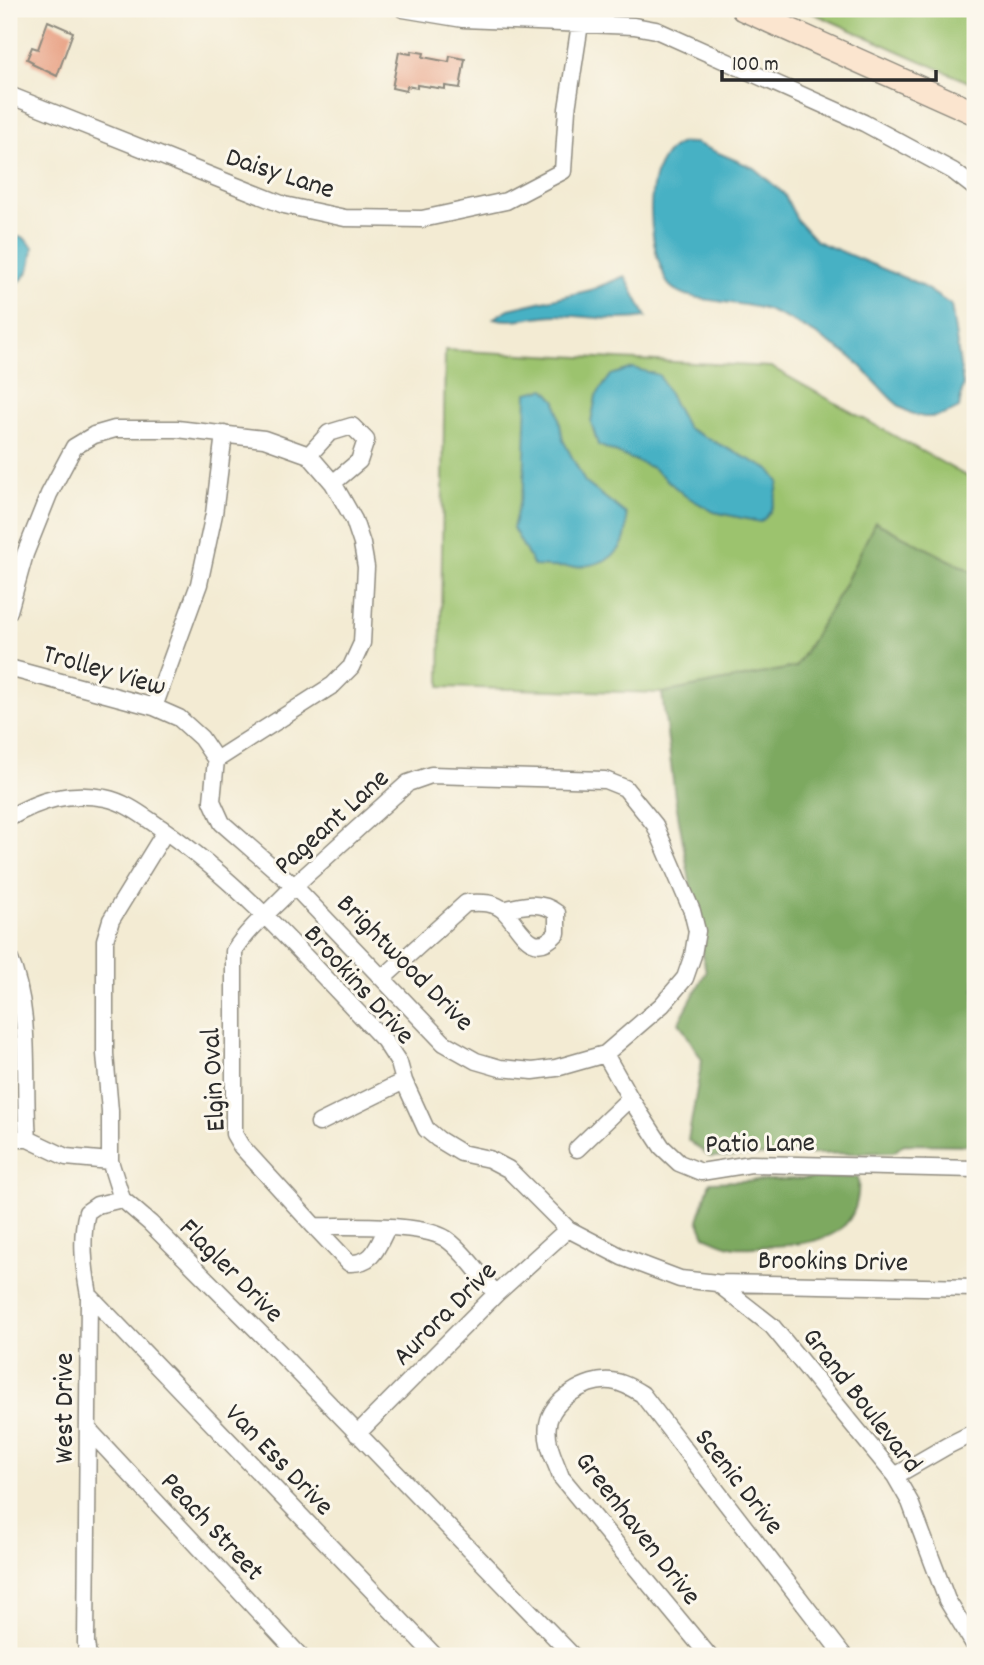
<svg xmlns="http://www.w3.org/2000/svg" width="984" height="1665" font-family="Dekko,sans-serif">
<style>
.green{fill:#9cc36e;stroke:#64774c;stroke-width:2}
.forest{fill:#7da961;stroke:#546a46;stroke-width:2}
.water{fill:#46b1c4;stroke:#386e78;stroke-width:2}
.building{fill:#e8a083}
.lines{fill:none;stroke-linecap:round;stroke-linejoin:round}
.street-casing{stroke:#8f8b7f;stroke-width:19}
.secondary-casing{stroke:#8f8b7f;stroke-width:26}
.street{stroke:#fff;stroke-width:16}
.secondary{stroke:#fbe5cf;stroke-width:23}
.labels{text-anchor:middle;stroke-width:6;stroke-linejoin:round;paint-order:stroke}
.street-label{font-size:28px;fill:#2b2b2b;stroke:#fbf7ec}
</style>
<rect width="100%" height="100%" fill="#fbf7ec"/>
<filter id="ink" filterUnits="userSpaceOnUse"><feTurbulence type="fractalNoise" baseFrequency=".0143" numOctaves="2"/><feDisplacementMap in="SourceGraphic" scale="14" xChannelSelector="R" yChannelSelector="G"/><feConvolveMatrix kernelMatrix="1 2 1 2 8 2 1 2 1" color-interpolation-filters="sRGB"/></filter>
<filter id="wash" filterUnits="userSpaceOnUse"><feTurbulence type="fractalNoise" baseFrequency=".00686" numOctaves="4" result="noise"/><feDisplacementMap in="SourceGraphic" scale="28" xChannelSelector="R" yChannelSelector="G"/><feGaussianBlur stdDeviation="1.57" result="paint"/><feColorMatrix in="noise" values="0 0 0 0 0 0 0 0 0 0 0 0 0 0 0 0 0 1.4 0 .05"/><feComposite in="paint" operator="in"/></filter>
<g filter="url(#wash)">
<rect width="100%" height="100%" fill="#f3ebd3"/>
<!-- green -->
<path class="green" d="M804 9H975V85Z
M445 350 771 367 975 481V573L875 523 844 586 796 667 662 693 440 687Z"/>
<!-- forest -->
<path class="forest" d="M875 522 975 573V1145L904 1144 894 1152 710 1157 688 1140 702 1060 679 1022 706 972 675 797 662 693 796 667 844 586Z
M858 1177C863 1235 821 1244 773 1246 761 1246 747 1248 735 1247 725 1246 714 1240 705 1236L698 1220 710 1182Z"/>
<!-- water -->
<path class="water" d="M695 143 754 168 784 194 797 220 816 241 919 284 951 305 963 385 959 408C908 437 888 391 855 361 845 351 831 345 820 337 804 327 785 317 767 310 744 301 686 303 670 286 667 283 664 276 663 272 648 241 641 163 679 144 683 142 690 143 695 143Z
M9 237H23L33 247C31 266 30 279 10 286Z
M625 276 646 317C616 322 588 316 559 315 536 314 516 324 494 318L509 309 591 290Z
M633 368 659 375 687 428 770 470 779 482C775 496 774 514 760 522L714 512 684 495 653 468 598 445 591 422 596 396 611 375Z
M545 389 556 401 563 440 585 482 626 514C634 572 575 569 534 566L513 528 524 484 527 393Z"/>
<g id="blocks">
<!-- building -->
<path class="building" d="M48 21 73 32 57 76 32 64 33 62 27 59 32 47 38 49Z
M412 51 424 53 423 57 449 62 450 56 465 59 460 88 445 86V89L417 85V88L407 86 406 91 392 88 399 52 411 54Z"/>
</g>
</g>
<g filter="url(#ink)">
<use href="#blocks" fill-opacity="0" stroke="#8f8b7f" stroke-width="2"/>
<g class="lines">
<!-- street casing -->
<g class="street-casing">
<path id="street" d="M403 9 463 19 634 26 656 30 864 123 953 171 975 188
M9 95 284 205 345 218 422 219 506 201 563 171 567 109 580 24
M309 455 329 433 352 426 366 440 359 461 333 483
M9 611 25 554 49 494 74 447 94 435 115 429H177L264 439 309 455 333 483 354 520 362 544 366 567 362 643 351 667 333 685 216 760
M9 668 154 707 179 718 201 738 216 760 212 801 222 823 294 886 444 1043 476 1061 500 1068 533 1071 556 1068 605 1054 662 1005 685 978 693 955 697 931 692 911 655 825 625 788 605 780 431 775 408 783 294 886C274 908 250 926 234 951V1134L241 1146 314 1226C345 1227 427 1222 449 1241 467 1255 481 1277 496 1294
M154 707 199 584 214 514 224 434
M9 818C39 800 69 791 105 798 126 802 143 816 161 828 245 886 313 966 384 1040L399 1063 404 1081 426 1129 438 1139 461 1153 489 1159 508 1169 568 1229 622 1257 680 1279 717 1283 975 1288
M165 832 111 920 105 940V1054L110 1111V1161L122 1199 150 1223 278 1351 573 1656
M9 957C33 1011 23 1080 28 1139
M383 978 466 903C479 903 493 901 503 910 519 924 531 962 557 933V913C541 900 522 905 503 910
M605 1054 630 1098 662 1147 679 1163 701 1172 751 1164 975 1169
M319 1123 404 1081
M9 1139H28L66 1157 110 1161
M577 1149 630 1098
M314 1226 349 1263C374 1264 377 1247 387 1228
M717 1283 772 1326 895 1476 910 1502 947 1600 975 1646
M89 1295 435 1656
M89 1430 300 1656
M357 1434 496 1294 568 1229
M895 1476 947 1446 975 1432
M88 1656 86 1643 89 1295C84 1269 80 1239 87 1212L97 1205 122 1199
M709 1656 561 1477C555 1460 545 1443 548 1424 552 1400 587 1378 611 1381 622 1382 632 1388 642 1394L844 1656"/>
</g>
<!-- secondary casing -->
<g class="secondary-casing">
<path id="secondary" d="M743 9 975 113"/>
</g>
<!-- street -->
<use href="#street" class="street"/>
<!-- secondary -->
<use href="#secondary" class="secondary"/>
</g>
</g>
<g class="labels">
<!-- street labels -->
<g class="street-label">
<text transform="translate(281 171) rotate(18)" y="10">Daisy Lane</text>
<text transform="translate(105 668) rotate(16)" y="10">Trolley View</text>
<text transform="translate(330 820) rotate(-42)" y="10">Pageant Lane</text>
<text transform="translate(407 961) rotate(45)" y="10">Brightwood Drive</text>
<text transform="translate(361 983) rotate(48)" y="10">Brookins Drive</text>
<text transform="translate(211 1080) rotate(-93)" y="10">Elgin Oval</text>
<text transform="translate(760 1141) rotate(-1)" y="10">Patio Lane</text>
<text transform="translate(833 1259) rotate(1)" y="10">Brookins Drive</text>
<text transform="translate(233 1269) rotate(45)" y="10">Flagler Drive</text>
<text transform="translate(443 1312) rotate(-45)" y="10">Aurora Drive</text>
<text transform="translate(864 1399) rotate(52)" y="10">Grand Boulevard</text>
<text transform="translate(62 1408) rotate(-90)" y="10">West Drive</text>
<text transform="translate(281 1458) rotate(46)" y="10">Van Ess Drive</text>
<text transform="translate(741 1480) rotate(52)" y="10">Scenic Drive</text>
<text transform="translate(214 1525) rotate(47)" y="10">Peach Street</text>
<text transform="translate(640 1527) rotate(52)" y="10">Greenhaven Drive</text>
</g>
</g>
<!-- margin -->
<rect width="984" height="1665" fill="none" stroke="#fbf7ec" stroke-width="35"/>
<!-- scale -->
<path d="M722 70v10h214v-10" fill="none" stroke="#2b2b2b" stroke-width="3.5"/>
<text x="732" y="70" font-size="21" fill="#2b2b2b" stroke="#fbf7ec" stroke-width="5" paint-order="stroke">100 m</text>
</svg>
